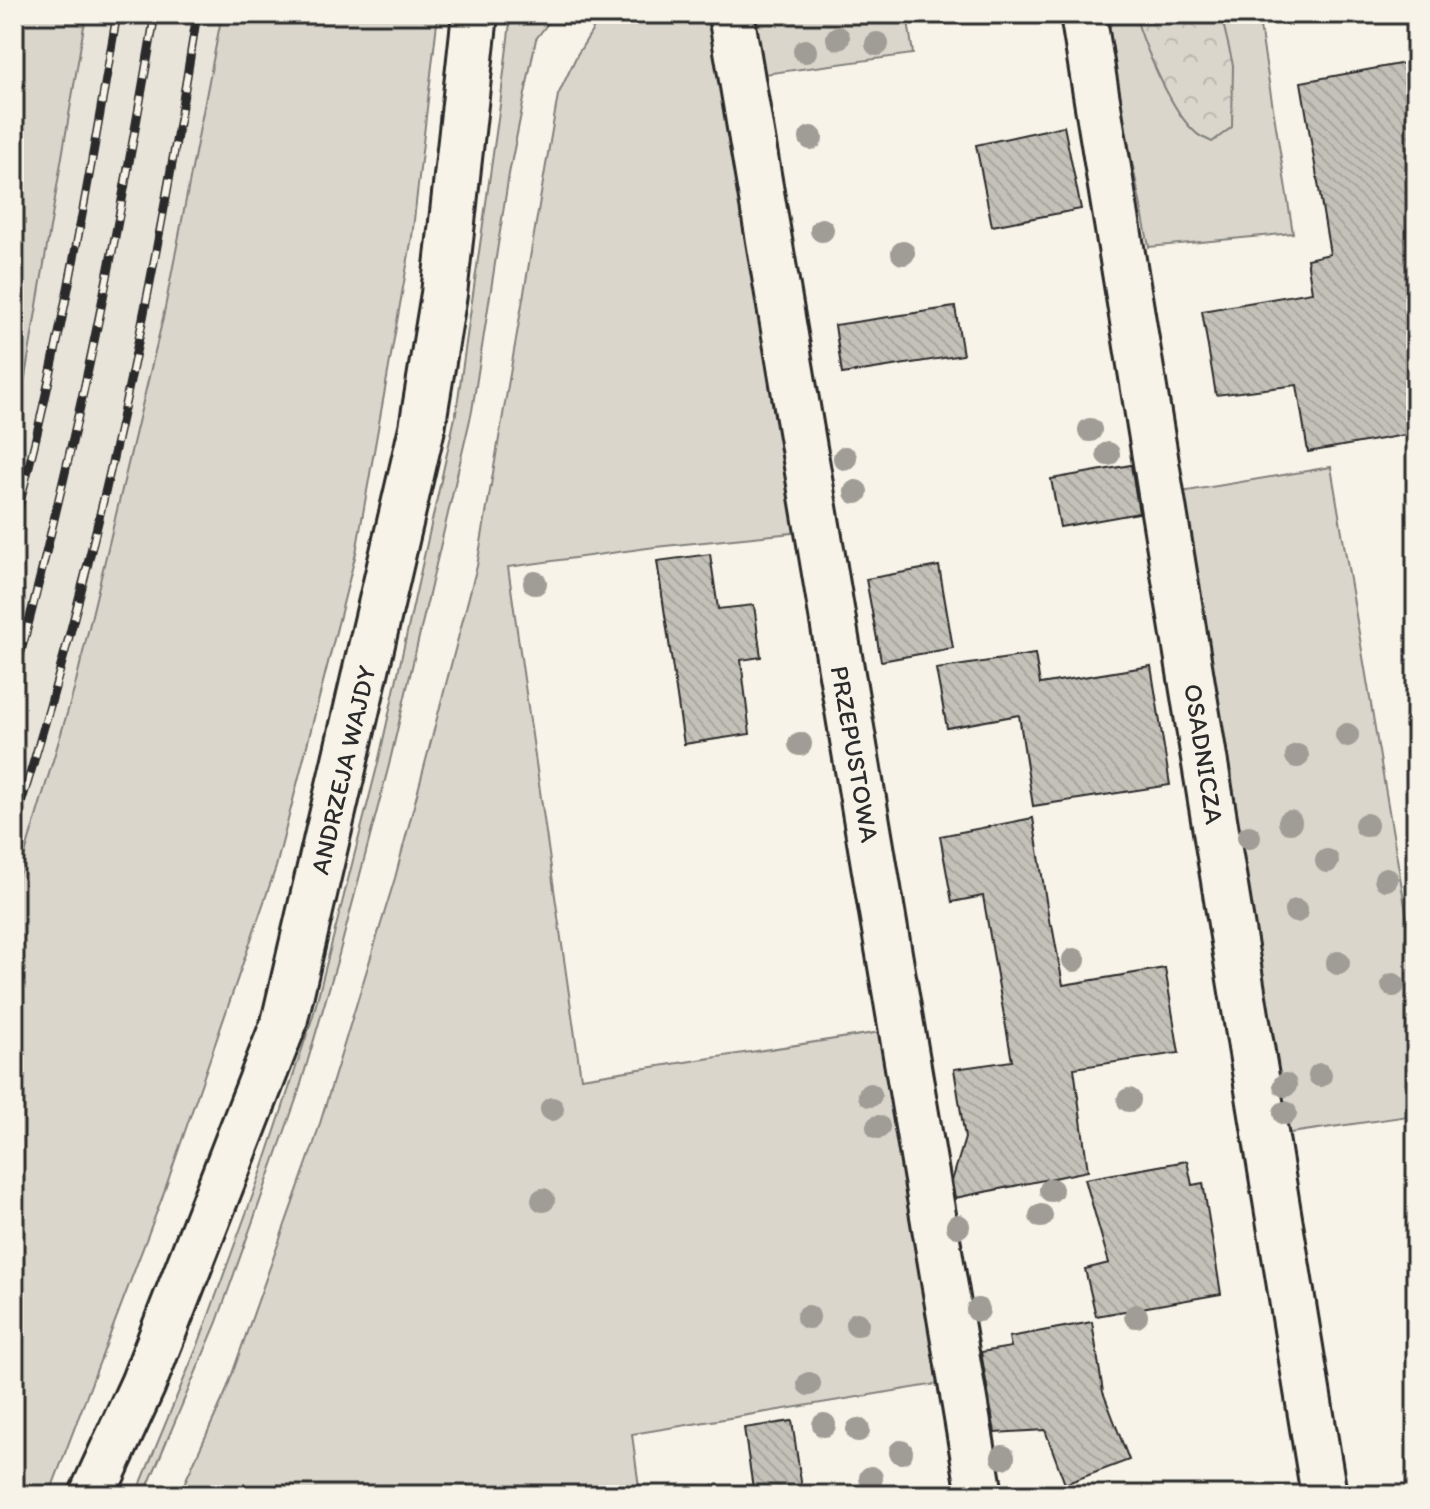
<svg xmlns="http://www.w3.org/2000/svg" width="1430" height="1509" font-family="Itim,sans-serif">
<style>
.built{fill:#e8e4da}
.green{fill:#dad6cc;stroke:#82807c;stroke-width:2}
.forest{fill:url(#forest-crowns);stroke:#82807c;stroke-width:2}
.building{fill:url(#building-back-hatch);stroke:#2b2b2b;stroke-width:2}
.lines{fill:none;stroke-linecap:round;stroke-linejoin:round}
.minor-casing{stroke:#2b2b2b;stroke-width:50}
.major-casing{stroke:#2b2b2b;stroke-width:50}
.minor{stroke:#f7f3e8;stroke-width:44}
.major{stroke:#f7f3e8;stroke-width:44}
.rail-casing{stroke:#2b2b2b;stroke-width:9}
.rail{stroke:#f7f3e8;stroke-width:6;stroke-dasharray:18;stroke-linecap:butt}
.tree{fill:#9f9d96}
.labels{text-anchor:middle;stroke-width:6;stroke-linejoin:round;paint-order:stroke}
.street-label{font-size:26px;fill:#2b2b2b;stroke:#f7f3e8}
</style>
<defs>
<pattern id="forest-crowns" width="20" height="18" patternUnits="userSpaceOnUse" patternTransform="scale(2)"><rect width="20" height="18" fill="#dad6cc"/><path d="M2 6a3 3 0 1 1 6 0M12 15a3 3 0 1 1 6 0" fill="none" stroke="#bbb8af"/></pattern>
<pattern id="building-back-hatch" width="6" height="6" patternUnits="userSpaceOnUse" patternTransform="scale(2)"><rect width="6" height="6" fill="#c4c1b9"/><path d="M-1 5l2 2M0 0l6 6M5-1l2 2" fill="none" stroke="#a9a69f"/></pattern>
</defs>
<rect width="100%" height="100%" fill="#f7f3e8"/>
<filter id="ink" filterUnits="userSpaceOnUse"><feTurbulence type="fractalNoise" baseFrequency=".0125" numOctaves="2"/><feDisplacementMap in="SourceGraphic" scale="16" xChannelSelector="R" yChannelSelector="G"/><feConvolveMatrix kernelMatrix="1 2 1 2 8 2 1 2 1" color-interpolation-filters="sRGB"/></filter>
<g filter="url(#ink)">
<!-- built -->
<path class="built" d="M86 14H222L163 318 74 690 14 891V424L25 377Z"/>
<!-- green -->
<path class="green" d="M14 14H86L25 377 14 424Z
M222 14H438L412 237 356 553 276 867 162 1198 49 1495H14V891L74 690 163 318Z
M511 14H555L536 39 509 174 472 411 389 765 338 958 298 1094 217 1322 144 1495H136L198 1345 262 1170 313 1016 378 763 456 413 500 105Z
M611 14H711L802 532 655 547 508 567 581 1078 881 1032 937 1384 632 1434 640 1495H179L225 1394 314 1143 395 878 477 566 558 95 577 55 595 26Z
M739 14H907L913 54 749 76Z
M1114 14H1258L1293 233 1149 247 1107 36Z
M1331 467 1416 971V1115L1283 1134 1175 493Z"/>
<!-- forest -->
<path class="forest" d="M1135 14H1221L1233 65 1232 127 1212 142C1207 139 1200 137 1196 133 1172 113 1143 44 1135 14Z"/>
<!-- building -->
<path class="building" d="M1416 61V433L1308 452 1297 385 1216 395 1202 311 1312 292 1307 259 1330 254 1301 82Z
M1064 126 1081 209 992 226 976 145Z
M955 307 963 355 842 374 835 325Z
M1131 465 1139 513 1060 527 1051 479Z
M710 554 718 609 754 605 761 657 741 660 750 734 684 744 657 561Z
M939 566 953 648 881 661 866 579Z
M1035 654 1040 684 1151 666 1170 785 1033 806 1019 715 947 728 936 669Z
M1033 818 1050 926 1052 925 1063 985 1165 968 1179 1053 1074 1068 1088 1171 955 1198 952 1181 965 1138 954 1069 1012 1061 983 896 952 902 940 836Z
M1187 1161 1192 1185 1203 1183 1221 1294 1096 1316 1085 1269 1109 1263 1085 1179Z
M1092 1322 1103 1392 1129 1460 1065 1484 1045 1430 995 1433 981 1352 1011 1347 1009 1337Z
M792 1421 803 1495H754L744 1428Z"/>
<g class="lines">
<!-- minor casing -->
<g class="minor-casing">
<path id="minor" d="M731 14 980 1495
M1083 14 1324 1495"/>
</g>
<!-- major casing -->
<g class="major-casing">
<path id="major" d="M92 1495 143 1384 284 1023 422 428 444 294 475 14"/>
</g>
<!-- minor -->
<use href="#minor" class="minor"/>
<!-- major -->
<use href="#major" class="major"/>
<!-- rail casing -->
<g class="rail-casing">
<path id="rail" d="M14 527C24 485 35 444 44 403 73 274 95 144 117 14
M14 676C30 622 43 566 56 511 96 346 127 181 155 14
M14 826C98 561 154 288 197 14"/>
</g>
<!-- rail -->
<use href="#rail" class="rail"/>
</g>
<!-- trees -->
<g class="tree">
<circle cx="838" cy="38" r="12"/>
<circle cx="877" cy="44" r="12"/>
<circle cx="805" cy="51" r="12"/>
<circle cx="811" cy="138" r="12"/>
<circle cx="822" cy="230" r="12"/>
<circle cx="903" cy="253" r="12"/>
<circle cx="1090" cy="430" r="12"/>
<circle cx="1108" cy="454" r="12"/>
<circle cx="845" cy="458" r="12"/>
<circle cx="856" cy="492" r="12"/>
<circle cx="535" cy="583" r="12"/>
<circle cx="1347" cy="735" r="12"/>
<circle cx="800" cy="744" r="12"/>
<circle cx="1297" cy="756" r="12"/>
<circle cx="1290" cy="822" r="12"/>
<circle cx="1366" cy="825" r="12"/>
<circle cx="1249" cy="837" r="12"/>
<circle cx="1327" cy="861" r="12"/>
<circle cx="1386" cy="879" r="12"/>
<circle cx="1296" cy="911" r="12"/>
<circle cx="1074" cy="960" r="12"/>
<circle cx="1338" cy="963" r="12"/>
<circle cx="1393" cy="985" r="12"/>
<circle cx="1320" cy="1075" r="12"/>
<circle cx="1285" cy="1085" r="12"/>
<circle cx="870" cy="1095" r="12"/>
<circle cx="1129" cy="1100" r="12"/>
<circle cx="552" cy="1109" r="12"/>
<circle cx="1285" cy="1113" r="12"/>
<circle cx="878" cy="1127" r="12"/>
<circle cx="1051" cy="1190" r="12"/>
<circle cx="543" cy="1200" r="12"/>
<circle cx="1041" cy="1216" r="12"/>
<circle cx="958" cy="1226" r="12"/>
<circle cx="978" cy="1310" r="12"/>
<circle cx="1136" cy="1316" r="12"/>
<circle cx="808" cy="1317" r="12"/>
<circle cx="857" cy="1324" r="12"/>
<circle cx="809" cy="1384" r="12"/>
<circle cx="824" cy="1425" r="12"/>
<circle cx="858" cy="1430" r="12"/>
<circle cx="901" cy="1452" r="12"/>
<circle cx="1003" cy="1457" r="12"/>
<circle cx="871" cy="1478" r="12"/>
</g>
</g>
<g class="labels">
<!-- street labels -->
<g class="street-label">
<text transform="translate(855 754) rotate(80)" y="9">PRZEPUSTOWA</text>
<text transform="translate(1204 754) rotate(81)" y="9">OSADNICZA</text>
<text transform="translate(343 770) rotate(-77)" y="9">ANDRZEJA WAJDY</text>
</g>
</g>
<!-- margin -->
<rect width="1430" height="1509" fill="none" stroke="#f7f3e8" stroke-width="48"/>
<rect x="24" y="24" width="1382" height="1461" fill="none" stroke="#2b2b2b" stroke-width="3" filter="url(#ink)"/>
</svg>
